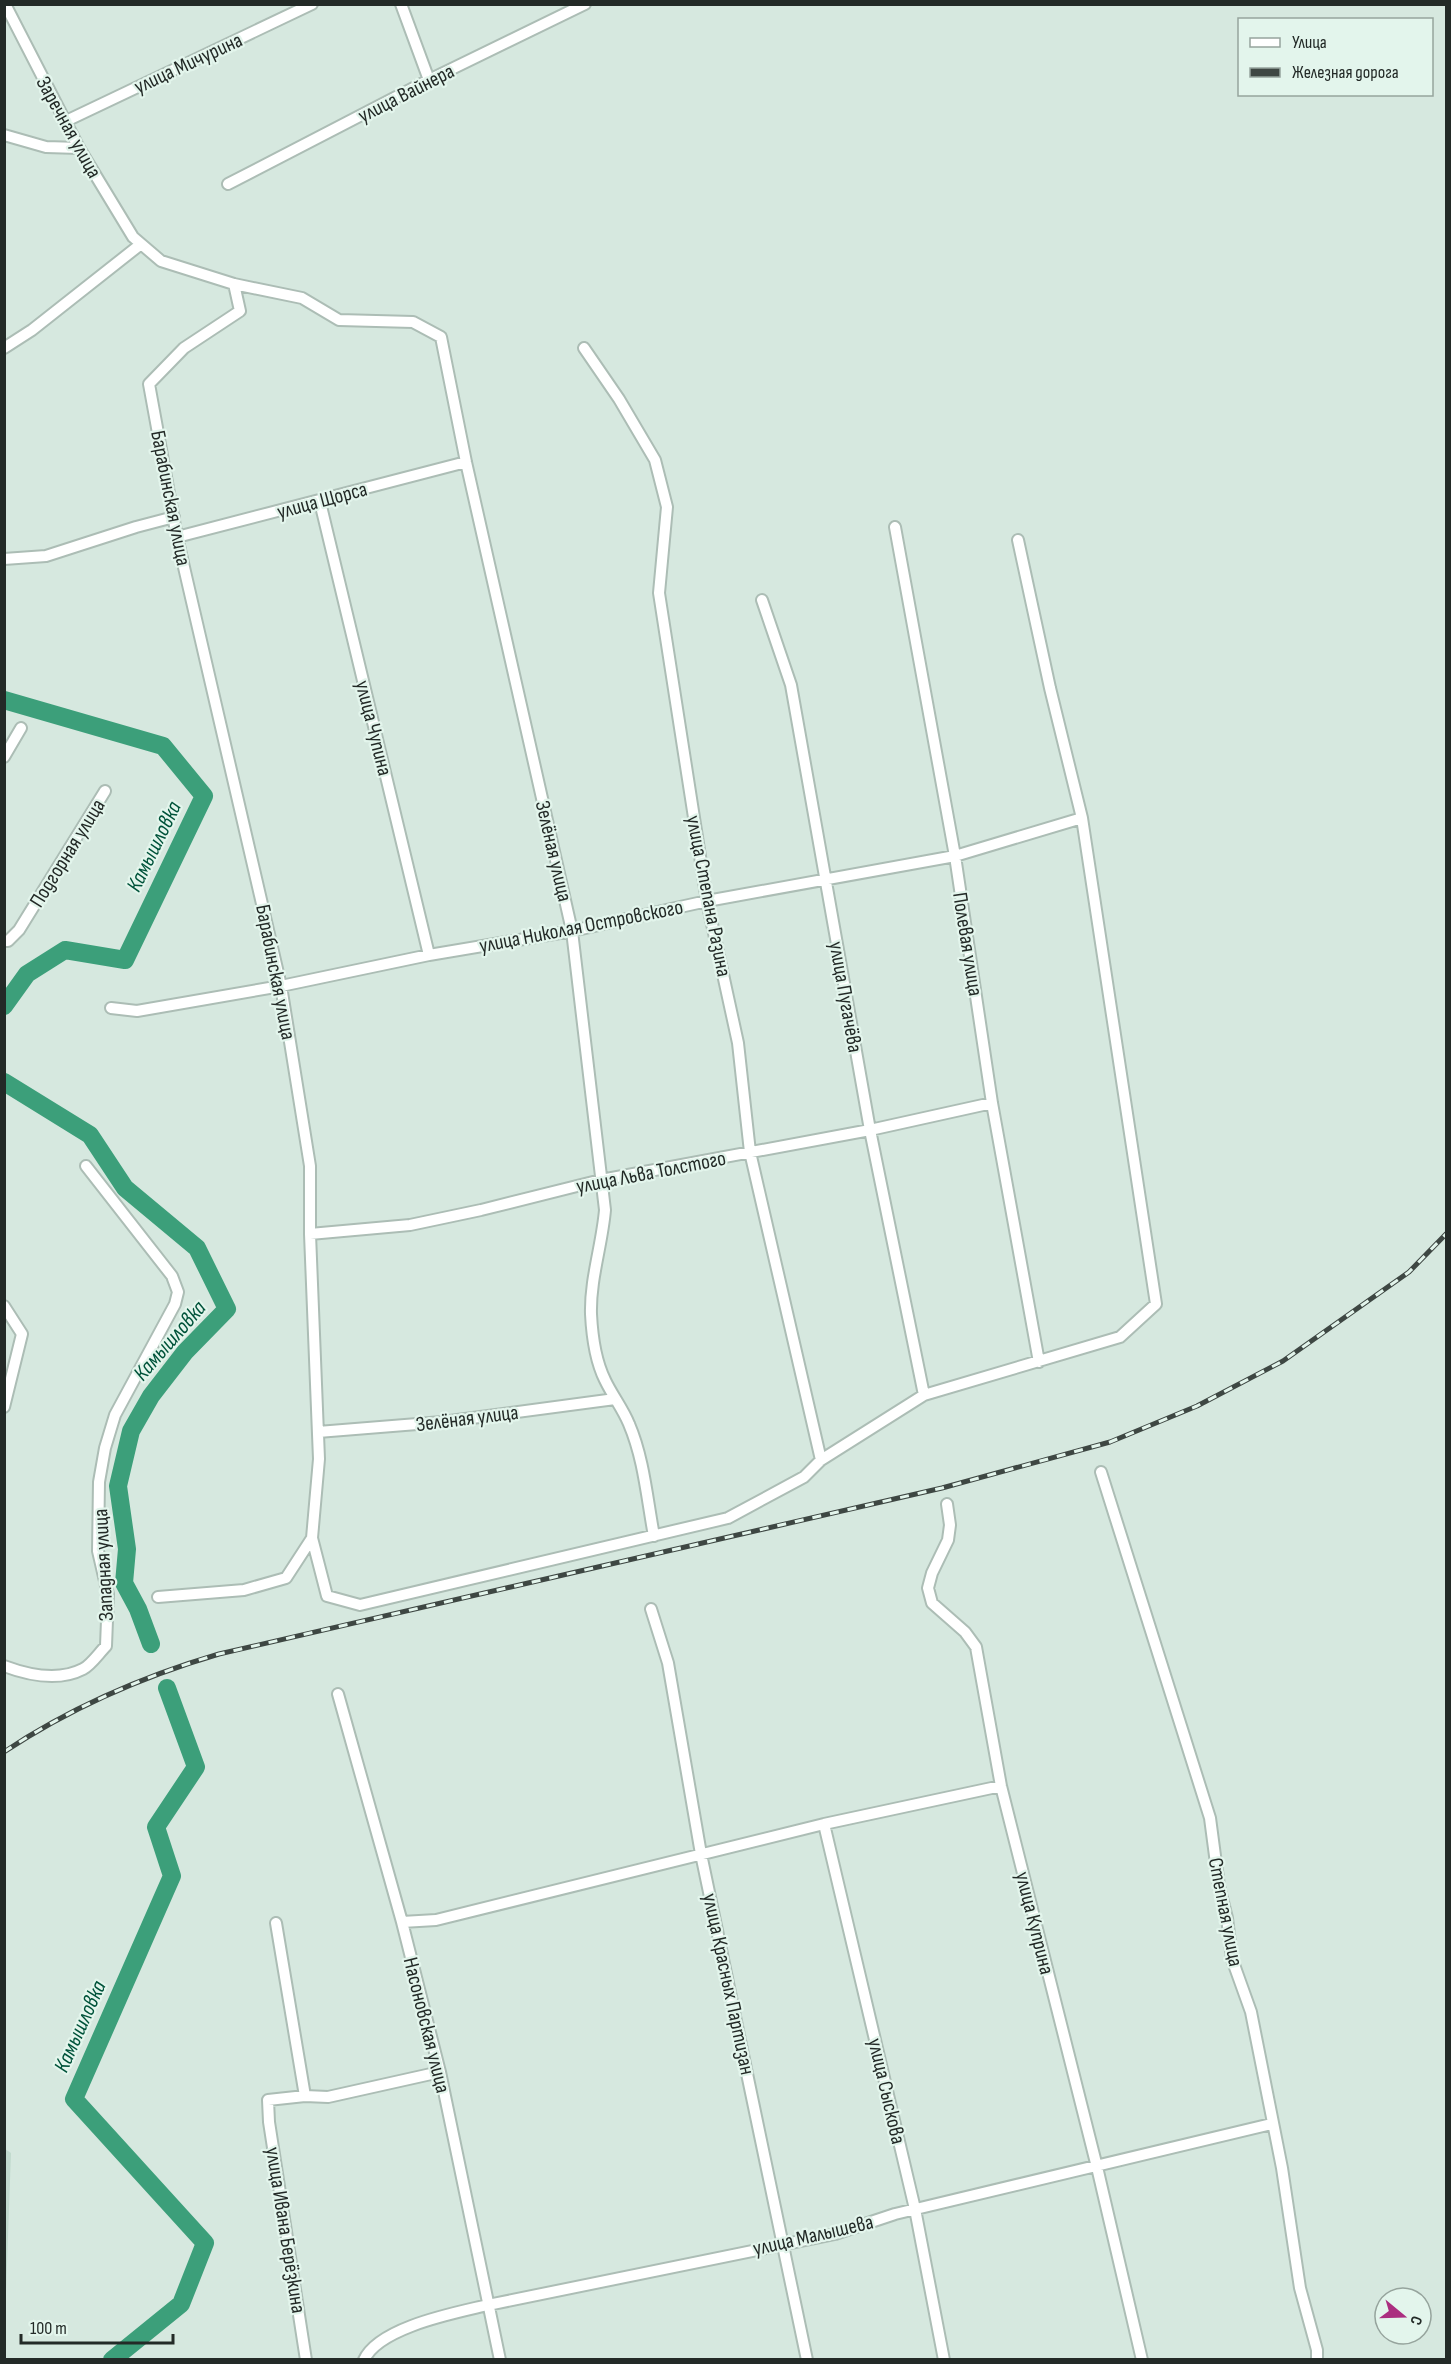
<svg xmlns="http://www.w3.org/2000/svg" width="1451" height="2364" font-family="'Sofia Sans Condensed',sans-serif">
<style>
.built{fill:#c1dace}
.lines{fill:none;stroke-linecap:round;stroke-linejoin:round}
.river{stroke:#3c9f7a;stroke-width:18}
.minor-casing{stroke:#acbdb5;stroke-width:14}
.minor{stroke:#fff;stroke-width:10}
.rail-casing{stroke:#3e4743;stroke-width:5}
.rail{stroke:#e3f5ec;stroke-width:3;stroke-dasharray:9;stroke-linecap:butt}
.labels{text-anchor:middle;stroke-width:4.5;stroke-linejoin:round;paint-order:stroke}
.street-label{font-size:21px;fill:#232a27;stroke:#e3f5ec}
.water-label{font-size:22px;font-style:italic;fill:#00533a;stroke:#e3f5ec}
</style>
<rect width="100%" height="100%" fill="#d6e8df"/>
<!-- built -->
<path class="built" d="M5 2149 11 2153 5 2320Z"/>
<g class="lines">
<!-- river -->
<path class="river" d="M4 700 163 746 204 796 125 960 65 950 27 974 4 1006
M4 1082 90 1135 125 1188 197 1248 227 1309 185 1352 151 1396 131 1431 118 1486 127 1549 124 1583 138 1609 151 1644
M112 2360 181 2304 205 2243 74 2099 172 1876 156 1827 196 1767 167 1688"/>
<!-- minor casing -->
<g class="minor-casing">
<path id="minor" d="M5 4 79 148 133 237 161 261 234 284 302 298 339 320 413 322 441 337 466 462 572 931 605 1210C602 1245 590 1279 591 1314 592 1334 596 1362 605 1380 612 1395 623 1409 629 1424 644 1459 647 1499 654 1536
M401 4 429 80
M64 122 312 4
M4 135 46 147 79 148
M228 184 429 80 585 4
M4 348 32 330 141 244
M584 348 619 399 655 460 667 507 659 593 707 901 738 1043 750 1152 821 1460
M320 502 429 955
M895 527 955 856 992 1103 1039 1362
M177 537 466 462
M4 559 46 556 136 527 174 517
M762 600 791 685 870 1130 924 1395
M4 757 21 728
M4 941H8L19 930 105 791
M111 1008 137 1011 281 986 429 955 572 931 707 901 955 856 1082 818
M310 1234 410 1225 481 1210 601 1180 870 1130 992 1103
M4 1306 22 1334 4 1407
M318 1432 442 1422 615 1399
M1101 1472 1210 1818 1219 1886 1227 1918 1232 1959 1251 2012 1282 2168 1300 2288 1317 2350V2360
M947 1504 950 1525 948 1540 932 1573 928 1588 932 1603 965 1632 976 1647 1001 1786 1097 2167 1142 2360
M312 1538 327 1596 360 1605 728 1518 804 1477 821 1460 924 1395 1120 1337 1156 1304 1082 818 1050 688 1018 540
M158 1597 244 1590 286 1578 312 1538 319 1459 310 1234V1166L281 986 177 537 149 384 184 348 240 311 234 284
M651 1609 668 1663 701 1854 807 2360
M4 1666C28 1675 58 1682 83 1669 91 1665 99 1653 106 1646L108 1594 98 1551 99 1482 105 1448 115 1415 175 1304 178 1292 172 1276 86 1166
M338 1694 402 1922 440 2072 500 2360
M824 1824 915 2209 944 2360
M402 1922 436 1920 824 1824 1001 1786
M276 1923 305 2096
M306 2360 269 2122 268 2100 305 2096 328 2097 440 2072
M364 2360C379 2327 455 2313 488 2305L835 2234 895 2214 1271 2124"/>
</g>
<!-- minor -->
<use href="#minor" class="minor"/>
<!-- rail casing -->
<g class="rail-casing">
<path id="rail" d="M4 1752C70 1708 144 1676 219 1654L942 1488 1110 1442 1197 1406 1283 1361 1409 1272 1446 1234"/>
</g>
<!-- rail -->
<use href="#rail" class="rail"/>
</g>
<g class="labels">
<!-- street labels -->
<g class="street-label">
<text transform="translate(188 63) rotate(-25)" y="7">улица Мичурина</text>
<text transform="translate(406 93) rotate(-27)" y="7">улица Вайнера</text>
<text transform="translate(69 127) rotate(61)" y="7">Заречная улица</text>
<text transform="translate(171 498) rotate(79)" y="7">Барабинская улица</text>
<text transform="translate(322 500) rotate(-15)" y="7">улица Щорса</text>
<text transform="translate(374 728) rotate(76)" y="7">улица Чупина</text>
<text transform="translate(554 851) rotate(77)" y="7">Зелёная улица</text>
<text transform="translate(67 853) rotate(-58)" y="7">Подгорная улица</text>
<text transform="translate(709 896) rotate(79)" y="7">улица Степана Разина</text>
<text transform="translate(581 926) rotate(-11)" y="7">улица Николая Островского</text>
<text transform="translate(968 944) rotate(81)" y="7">Полевая улица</text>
<text transform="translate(276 972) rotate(79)" y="7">Барабинская улица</text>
<text transform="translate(846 997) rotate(80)" y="7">улица Пугачёва</text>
<text transform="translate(651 1172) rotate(-11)" y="7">улица Льва Толстого</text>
<text transform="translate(467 1418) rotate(-7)" y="7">Зелёная улица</text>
<text transform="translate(103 1565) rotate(-93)" y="7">Западная улица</text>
<text transform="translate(1226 1912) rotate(79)" y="7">Степная улица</text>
<text transform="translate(1035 1923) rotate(76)" y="7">улица Куприна</text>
<text transform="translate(729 1984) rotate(78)" y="7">улица Красных Партизан</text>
<text transform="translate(427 2025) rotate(76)" y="7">Насоновская улица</text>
<text transform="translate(887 2091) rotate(77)" y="7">улица Сыскова</text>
<text transform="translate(286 2230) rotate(81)" y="7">улица Ивана Берёзкина</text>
<text transform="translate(813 2235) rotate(-13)" y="7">улица Малышева</text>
</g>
<!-- water labels -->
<g class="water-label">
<text transform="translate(153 846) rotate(-64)" y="8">Камышловка</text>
<text transform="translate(169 1340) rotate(-49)" y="8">Камышловка</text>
<text transform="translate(79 2026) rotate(-66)" y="8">Камышловка</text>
</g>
</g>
<!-- border -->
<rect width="1451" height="2364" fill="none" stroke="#232a27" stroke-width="12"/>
<!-- legend -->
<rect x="1238" y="18" width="195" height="78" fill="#e3f5ec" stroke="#96a49d" stroke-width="1.5"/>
<rect x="1250" y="38" width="30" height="9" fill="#ffffff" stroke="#96a49d" stroke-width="1.5"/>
<text x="1292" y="48" font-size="18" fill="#232a27">Улица</text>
<rect x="1250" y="68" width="30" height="9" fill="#3e4743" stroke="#96a49d" stroke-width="1.5"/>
<text x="1292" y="78" font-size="18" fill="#232a27">Железная дорога</text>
<!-- north arrow -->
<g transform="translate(1403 2316) rotate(109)"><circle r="28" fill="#e3f5ec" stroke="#96a49d" stroke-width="1.5"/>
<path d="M0-4.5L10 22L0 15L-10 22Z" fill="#ab2e80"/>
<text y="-9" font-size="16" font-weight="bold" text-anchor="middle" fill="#232a27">С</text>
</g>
<!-- scale -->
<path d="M21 2334v9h152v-9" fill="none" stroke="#232a27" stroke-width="3"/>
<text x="30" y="2334" font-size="18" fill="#232a27" stroke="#e3f5ec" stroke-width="4.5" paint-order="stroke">100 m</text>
</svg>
